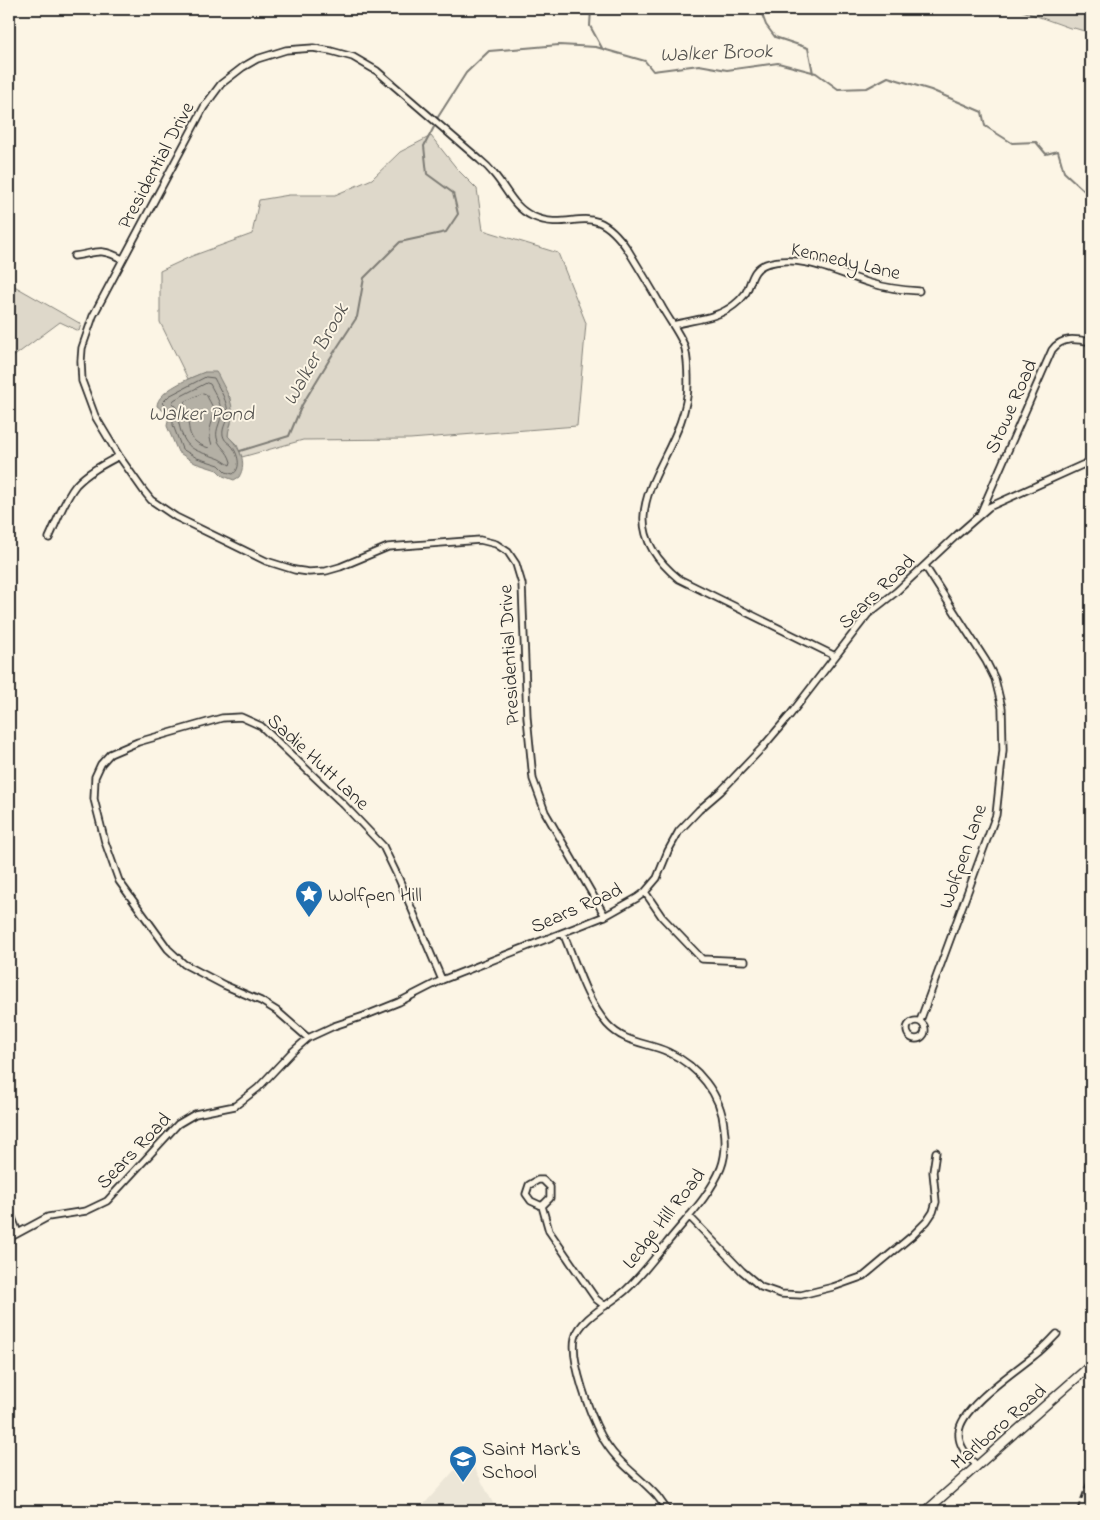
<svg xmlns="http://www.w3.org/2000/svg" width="1100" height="1520" font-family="'Indie Flower',sans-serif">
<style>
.built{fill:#ece6d7}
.green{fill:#ded8ca;stroke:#84827a}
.water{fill:#b4b0a5;stroke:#7d7b74}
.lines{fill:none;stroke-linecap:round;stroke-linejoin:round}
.shore{stroke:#62605c;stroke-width:1}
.stream{stroke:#7d7b74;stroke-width:2}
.street-casing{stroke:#2b2b2b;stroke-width:9}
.secondary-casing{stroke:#2b2b2b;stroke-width:11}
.street{stroke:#fcf5e5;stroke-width:5.5}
.secondary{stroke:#fcf5e5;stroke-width:8}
.rail{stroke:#2b2b2b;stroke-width:2;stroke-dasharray:8 4;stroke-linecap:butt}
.labels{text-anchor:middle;stroke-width:4;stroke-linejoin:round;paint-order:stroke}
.street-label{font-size:20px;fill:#2b2b2b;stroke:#fcf5e5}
.poi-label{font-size:20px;fill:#2b2b2b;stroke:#fcf5e5;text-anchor:start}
.water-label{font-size:21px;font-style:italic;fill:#545350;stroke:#fcf5e5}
</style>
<rect width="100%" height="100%" fill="#fcf5e5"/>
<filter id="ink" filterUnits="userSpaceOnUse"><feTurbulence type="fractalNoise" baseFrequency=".02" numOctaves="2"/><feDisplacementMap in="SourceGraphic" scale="10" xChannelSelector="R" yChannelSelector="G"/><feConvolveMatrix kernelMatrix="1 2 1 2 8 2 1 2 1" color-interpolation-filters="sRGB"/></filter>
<g filter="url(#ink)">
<!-- built -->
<path class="built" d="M468 1455 497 1511H418Z"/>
<!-- green -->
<path class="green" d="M1017 9H1091V33L1074 28 1073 29Z
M431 136 458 170 477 189 483 230 558 253 586 323 577 426 410 439 303 440 242 457 237 445 228 436V431L231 424 230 397 205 372 188 379 160 322V271L192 256 252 234 259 200 289 195H335L372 179 400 152Z
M9 283 81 324 79 331 60 322 9 360Z"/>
<!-- water -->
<path class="water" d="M205 372H216L218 375C224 388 234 401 232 416 232 423 228 429 228 436 239 447 248 462 239 477L234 480 223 476 217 470 195 463 178 452 167 426 169 415 157 406C157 391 192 377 205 372Z"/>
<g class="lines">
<!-- shore -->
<path class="shore" d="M206 377 214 378C220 390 228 402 228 415 227 422 220 430 224 438 225 441 229 443 232 446 238 454 242 468 233 474L226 472 219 465 197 458 182 449 173 425V413L162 403 169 396Z
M207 383 210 384C215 394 222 404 221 414 221 423 215 429 217 438 219 447 228 450 231 462L230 465C226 463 224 461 220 459 197 450 185 452 179 424 177 413 183 414 172 403L174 400Z
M203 393 206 394C208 399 212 404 213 409 216 422 205 427 212 445L209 448C181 440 193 424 184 405L185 402Z"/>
<!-- stream -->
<path class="stream" d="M591 9 590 26 602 48
M760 9 766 25 775 37 808 48 813 73
M438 117 466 73 489 51 559 45 596 47 645 61 653 71 699 65 727 70 778 63 816 73 838 89 867 88 888 77 931 90 982 112 985 126 1012 143 1036 142 1046 154 1058 151 1064 172 1091 197
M240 451 289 436 302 405 331 357 357 317 364 278 400 242 446 232 458 214 453 193 427 174 424 146 434 127"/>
<!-- street casing -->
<g class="street-casing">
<path id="street" d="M74 256C97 253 100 247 122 259
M673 325C695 319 716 319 734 305 738 302 742 298 745 294 752 283 751 269 766 264 801 253 837 273 870 283 886 288 902 290 919 291
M981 512 1052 350C1062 336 1076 339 1091 342
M49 538C57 521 64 500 76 485 88 472 104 464 119 456
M645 892 662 917 702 959 745 961
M605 916 545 812 533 779 527 717 522 584 516 564 508 552 496 544 480 540 388 547 340 567 326 571 309 572 295 570 266 561 176 517 151 500 143 490 119 456 95 416 82 381 81 361 82 348 93 316 204 107 221 84 243 67 257 59 286 50 313 48 331 51 353 57 377 71 480 160C485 164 490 169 494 174 507 189 513 207 532 216 573 235 591 195 628 250 640 270 652 289 663 309 670 321 679 333 684 345 687 354 688 374 688 383 688 459 595 511 679 579L835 656
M563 933C576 963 586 1000 607 1024 625 1044 647 1042 668 1052 698 1066 721 1094 724 1127 726 1141 726 1155 721 1168 709 1197 685 1220 666 1244 653 1260 641 1276 626 1290 612 1303 580 1318 575 1338 570 1361 590 1414 601 1435 616 1463 637 1474 657 1496 661 1501 664 1506 668 1511
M907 1030a9 9 0 1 1 18 0a9 9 0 1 1-18 0Z
M920 1021 996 815 1003 750 1002 708 995 679 986 661 925 566
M308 1038 277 1011 261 1001 224 985 184 964 168 949 119 881 105 842 94 799 95 777 101 764 110 754 138 742 222 718 241 717 261 726 344 805 383 846 399 879 442 980
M542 1206 531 1201 526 1194 529 1185 538 1180H543L550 1187V1198L542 1206 549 1231 596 1299 605 1306
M9 1210 18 1233
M689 1216 742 1271 761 1287 781 1294 801 1295 833 1287 864 1276 913 1235 927 1221 933 1212 936 1202 933 1172 936 1152
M9 1238 48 1217 86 1211 107 1201 178 1124 195 1114 235 1106 258 1088 291 1053 308 1038 334 1026 364 1016 399 1002 442 980 605 916 637 898 645 892 657 878 668 851 679 831 699 810 721 791 762 748 790 715 868 614 896 592 957 535 989 507 1091 461
M977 1466C968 1456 958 1446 959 1433 959 1408 1017 1370 1035 1355 1043 1349 1050 1341 1057 1334"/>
</g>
<!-- secondary casing -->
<g class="secondary-casing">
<path id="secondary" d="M926 1511 1091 1365"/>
</g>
<!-- street -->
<use href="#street" class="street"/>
<!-- secondary -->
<use href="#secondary" class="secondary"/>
<!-- rail -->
<path class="rail" d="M1077 1511 1091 1472"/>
</g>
</g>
<!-- icons -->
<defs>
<g id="sight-pin" transform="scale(1.4375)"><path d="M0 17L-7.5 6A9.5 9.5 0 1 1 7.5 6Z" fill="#1f6fb2" stroke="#fcf5e5"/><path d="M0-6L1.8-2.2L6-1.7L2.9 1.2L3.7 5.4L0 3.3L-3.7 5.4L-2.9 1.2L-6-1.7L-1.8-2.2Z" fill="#fff"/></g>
<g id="school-pin" transform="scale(1.4375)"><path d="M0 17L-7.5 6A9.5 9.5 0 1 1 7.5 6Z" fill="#1f6fb2" stroke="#fcf5e5"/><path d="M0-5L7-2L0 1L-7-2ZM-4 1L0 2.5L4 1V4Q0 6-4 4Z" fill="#fff"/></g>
</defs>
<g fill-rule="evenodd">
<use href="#sight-pin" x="309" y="894"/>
<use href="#school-pin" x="463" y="1459"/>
</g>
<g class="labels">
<!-- street labels -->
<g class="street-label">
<text transform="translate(155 165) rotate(-62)" y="7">Presidential Drive</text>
<text transform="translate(846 260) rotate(13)" y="7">Kennedy Lane</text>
<text transform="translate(1010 406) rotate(-66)" y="7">Stowe Road</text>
<text transform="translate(876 591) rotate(-44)" y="7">Sears Road</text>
<text transform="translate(508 655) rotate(-93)" y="7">Presidential Drive</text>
<text transform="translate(319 761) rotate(43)" y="7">Sadie Hutt Lane</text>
<text transform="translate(962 856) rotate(-71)" y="7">Wolfpen Lane</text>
<text transform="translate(576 907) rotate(-24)" y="7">Sears Road</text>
<text transform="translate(133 1150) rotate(-46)" y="7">Sears Road</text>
<text transform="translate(663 1218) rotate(-52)" y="7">Ledge Hill Road</text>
<text transform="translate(998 1426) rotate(-41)" y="7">Marlboro Road</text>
</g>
<!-- poi labels -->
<g class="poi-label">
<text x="328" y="901">Wolfpen Hill</text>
<text x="482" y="1455">Saint Mark's<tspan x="482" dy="23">School</tspan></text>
</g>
<!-- water labels -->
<g class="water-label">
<text transform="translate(716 52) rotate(-2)" y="7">Walker Brook</text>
<text transform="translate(315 354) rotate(-61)" y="7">Walker Brook</text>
<text x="201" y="420">Walker Pond</text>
</g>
</g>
<!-- margin -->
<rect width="1100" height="1520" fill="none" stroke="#fcf5e5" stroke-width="30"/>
<rect x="15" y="15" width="1070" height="1490" fill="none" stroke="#2b2b2b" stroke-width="2" filter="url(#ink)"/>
</svg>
